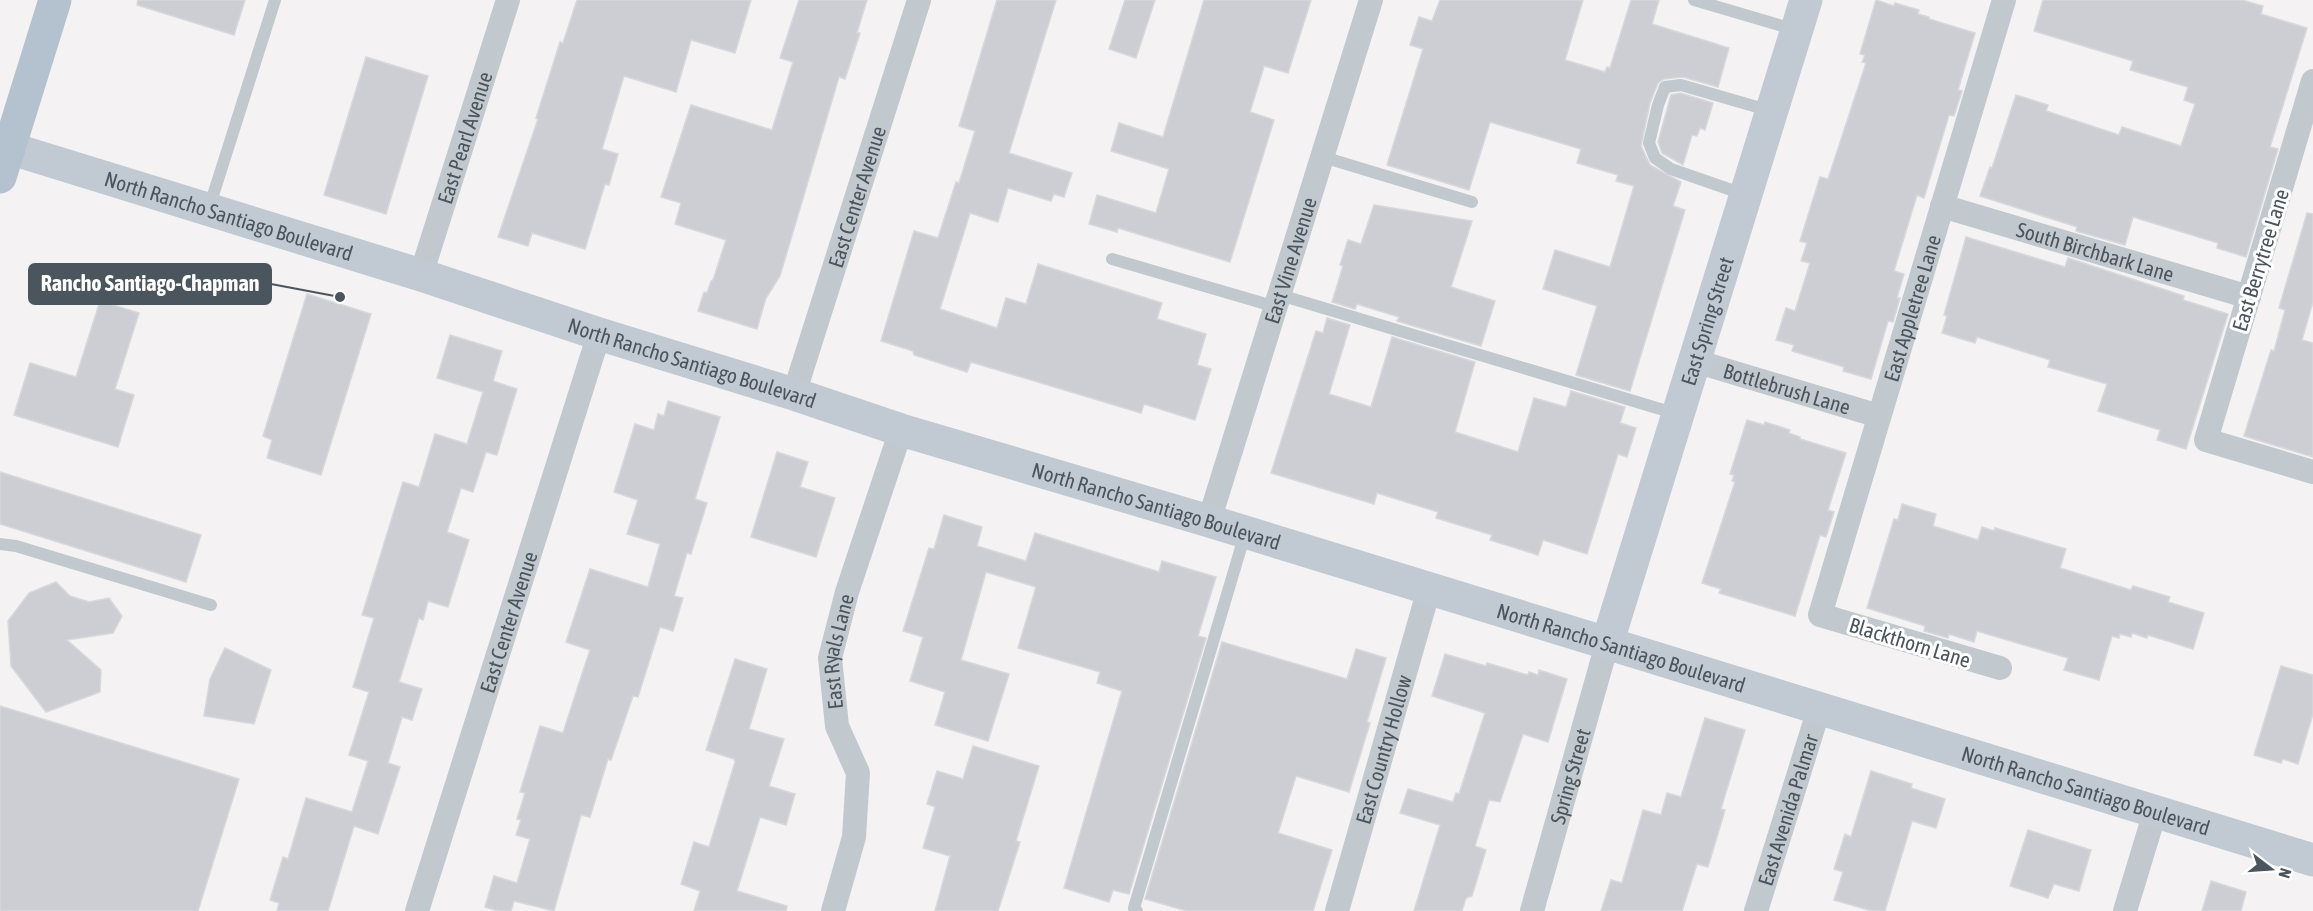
<svg xmlns="http://www.w3.org/2000/svg" width="2313" height="911" font-family="'Asap Condensed',sans-serif">
  <style>
    .building { fill: #ccced4; stroke: #d6d8dc; stroke-width: 1.5 }
    .lines { fill: none; stroke-linecap: round; stroke-linejoin: round }
    .lane { stroke: #c1c9cf; stroke-width: 12 }
    .street { stroke: #c1c9cf; stroke-width: 24 }
    .secondary { stroke: #c1cad3; stroke-width: 33 }
    .primary { stroke: #b4c1ce; stroke-width: 33 }
    .labels { text-anchor: middle; dominant-baseline: central; stroke-width: 6; stroke-linejoin: round; paint-order: stroke }
    .street-label { font-size: 21px; fill: #4b555e; stroke: #fff }
    .leader { fill: none; stroke: #4b555e; stroke-width: 2 }
    .callout-dot { fill: #4b555e; stroke: #fff; stroke-width: 2 }
    .callout { fill: #4b555e; stroke: #4b555e; stroke-width: 2 }
    .callout-label { font-size: 22px; text-anchor: middle; font-weight: bold; fill: #fff }
  </style>
  <rect width="100%" height="100%" fill="#f4f2f2"/>
  <path class="building" d="M 138,0 L 245,0 L 234,35 L 137,5 Z
    M 577,0 L 751,0 L 735,53 L 691,40 L 676,92 L 624,76 L 602,149 L 618,154 L 609,185 L 605,184 L 585,249 L 532,233 L 528,246 L 498,237 L 538,119 L 536,118 L 560,42 L 563,43 Z
    M 799,0 L 867,0 L 857,33 L 860,33 L 845,79 L 839,77 L 780,276 L 766,298 L 757,329 L 698,311 L 704,292 L 707,293 L 711,281 L 713,280 L 726,240 L 675,224 L 681,203 L 661,197 L 691,105 L 772,130 L 793,62 L 780,58 Z
    M 997,0 L 1056,0 L 1009,153 L 1072,173 L 1064,197 L 1054,194 L 1051,201 L 1008,188 L 998,222 L 970,213 L 940,309 L 997,328 L 1006,298 L 1026,304 L 1038,264 L 1162,303 L 1157,319 L 1206,334 L 1197,365 L 1211,369 L 1195,420 L 1144,404 L 1141,413 L 971,362 L 967,372 L 914,355 L 913,351 L 881,341 L 914,231 L 938,238 L 956,182 L 959,183 L 975,131 L 959,126 Z
    M 1125,0 L 1155,0 L 1136,58 L 1109,49 Z
    M 1204,0 L 1311,0 L 1288,73 L 1264,66 L 1263,70 L 1250,112 L 1274,120 L 1230,262 L 1118,228 L 1117,232 L 1089,224 L 1097,195 L 1156,213 L 1169,169 L 1111,151 L 1119,123 L 1163,137 Z
    M 1440,0 L 1583,0 L 1565,60 L 1605,72 L 1607,67 L 1610,68 L 1631,0 L 1659,0 L 1652,24 L 1729,48 L 1718,87 L 1683,77 L 1664,79 L 1658,83 L 1650,103 L 1641,146 L 1650,165 L 1681,182 L 1673,206 L 1685,210 L 1630,391 L 1576,375 L 1597,306 L 1543,289 L 1555,250 L 1610,267 L 1634,186 L 1616,181 L 1618,175 L 1577,163 L 1581,149 L 1490,122 L 1469,190 L 1387,165 L 1423,49 L 1410,45 L 1419,17 L 1432,21 Z
    M 1876,0 L 1894,6 L 1895,3 L 1919,10 L 1918,14 L 1929,17 L 1929,19 L 1975,33 L 1958,90 L 1962,91 L 1954,116 L 1949,115 L 1924,198 L 1917,195 L 1894,271 L 1904,274 L 1897,298 L 1900,298 L 1893,322 L 1888,321 L 1871,379 L 1843,371 L 1844,367 L 1792,351 L 1794,345 L 1776,340 L 1786,308 L 1795,311 L 1810,263 L 1801,261 L 1807,243 L 1800,241 L 1820,177 L 1828,179 L 1866,63 L 1862,62 L 1865,55 L 1860,54 Z
    M 2043,0 L 2242,0 L 2263,6 L 2261,14 L 2307,28 L 2270,147 L 2278,149 L 2246,257 L 2217,248 L 2218,243 L 2133,217 L 2125,245 L 2076,231 L 2077,227 L 1980,196 L 1990,167 L 1992,168 L 2016,95 L 2048,105 L 2046,111 L 2119,135 L 2122,127 L 2181,146 L 2195,104 L 2184,100 L 2188,87 L 2130,70 L 2133,61 L 2034,31 Z
    M 366,57 L 428,76 L 386,214 L 324,195 Z
    M 1680,93 L 1713,103 L 1705,130 L 1700,128 L 1697,136 L 1692,135 L 1683,165 L 1662,153 L 1658,142 L 1671,95 Z
    M 1374,205 L 1472,221 L 1451,287 L 1495,301 L 1481,346 L 1397,321 L 1399,317 L 1357,304 L 1355,309 L 1332,302 L 1343,266 L 1340,265 L 1348,240 L 1361,244 Z
    M 2307,213 L 2313,214 L 2313,302 L 2302,340 L 2313,343 L 2313,457 L 2244,436 L 2271,350 L 2274,351 L 2285,310 L 2279,308 Z
    M 1966,237 L 2065,267 L 2068,258 L 2184,296 L 2183,300 L 2228,314 L 2186,449 L 2157,440 L 2160,430 L 2098,411 L 2107,384 L 2048,367 L 2050,360 L 1977,337 L 1975,343 L 1942,333 L 1947,316 L 1944,315 Z
    M 307,294 L 371,314 L 321,475 L 267,458 L 272,440 L 263,436 Z
    M 100,301 L 139,313 L 115,389 L 134,395 L 118,447 L 14,415 L 30,363 L 76,377 Z
    M 1327,318 L 1350,325 L 1329,394 L 1371,407 L 1392,337 L 1475,362 L 1455,432 L 1518,452 L 1534,398 L 1566,407 L 1571,391 L 1625,407 L 1620,423 L 1636,428 L 1627,457 L 1618,454 L 1587,554 L 1543,540 L 1538,555 L 1490,540 L 1492,535 L 1436,518 L 1438,512 L 1377,493 L 1374,504 L 1271,473 L 1316,331 L 1323,333 Z
    M 450,335 L 502,351 L 493,381 L 517,389 L 505,428 L 497,455 L 486,452 L 473,492 L 461,488 L 447,532 L 469,540 L 448,607 L 428,601 L 423,620 L 419,618 L 399,682 L 422,689 L 412,720 L 402,717 L 388,763 L 400,767 L 378,834 L 354,826 L 328,911 L 277,911 L 279,903 L 270,900 L 283,857 L 288,859 L 306,798 L 352,812 L 368,761 L 349,755 L 369,692 L 353,687 L 374,618 L 362,615 L 403,482 L 419,487 L 435,434 L 467,444 L 483,392 L 437,378 Z
    M 668,401 L 720,417 L 695,499 L 707,503 L 691,554 L 687,553 L 674,596 L 683,598 L 673,631 L 660,627 L 638,697 L 633,696 L 611,760 L 608,759 L 590,817 L 581,815 L 554,911 L 514,901 L 511,911 L 498,911 L 485,907 L 494,876 L 517,883 L 530,839 L 516,835 L 521,820 L 517,819 L 525,793 L 520,792 L 531,756 L 540,726 L 563,733 L 579,683 L 590,650 L 566,642 L 590,569 L 648,587 L 660,544 L 627,534 L 638,500 L 614,492 L 635,424 L 654,430 L 658,414 L 664,416 Z
    M 1747,420 L 1764,425 L 1765,422 L 1790,430 L 1789,433 L 1800,437 L 1800,439 L 1846,453 L 1828,510 L 1834,512 L 1826,537 L 1820,535 L 1795,616 L 1719,593 L 1721,589 L 1702,583 L 1735,482 L 1732,481 L 1734,475 L 1730,474 Z
    M 777,452 L 808,462 L 800,487 L 835,498 L 816,557 L 751,537 Z
    M 0,472 L 201,535 L 186,582 L 0,524 Z
    M 1902,504 L 1936,514 L 1933,526 L 1978,540 L 1982,527 L 1994,531 L 1995,528 L 2066,549 L 2060,568 L 2131,590 L 2133,586 L 2170,597 L 2168,602 L 2204,613 L 2193,649 L 2148,635 L 2147,638 L 2132,633 L 2131,637 L 2120,634 L 2119,638 L 2112,636 L 2099,680 L 2064,670 L 2068,658 L 1977,631 L 1974,642 L 1949,634 L 1948,638 L 1924,631 L 1925,626 L 1867,608 L 1894,519 L 1898,520 Z
    M 944,515 L 982,527 L 977,546 L 1026,561 L 1035,533 L 1159,572 L 1162,561 L 1216,577 L 1198,636 L 1206,638 L 1129,894 L 1113,890 L 1109,902 L 1064,888 L 1122,691 L 1097,683 L 1100,672 L 1018,648 L 1036,587 L 986,572 L 961,660 L 1009,674 L 988,741 L 935,725 L 945,692 L 910,681 L 923,637 L 903,631 L 929,548 L 934,549 Z
    M 56,582 L 70,596 L 89,602 L 109,598 L 122,616 L 113,633 L 67,640 L 101,670 L 100,692 L 46,712 L 11,666 L 8,621 L 29,593 Z
    M 1222,642 L 1347,679 L 1356,649 L 1386,658 L 1367,722 L 1370,723 L 1349,792 L 1296,776 L 1278,833 L 1332,850 L 1313,911 L 1187,911 L 1145,899 Z
    M 225,648 L 271,670 L 254,724 L 204,716 L 210,679 Z
    M 1445,654 L 1486,666 L 1487,663 L 1528,675 L 1529,672 L 1538,675 L 1539,670 L 1567,679 L 1548,742 L 1523,734 L 1500,802 L 1489,800 L 1475,846 L 1486,850 L 1472,896 L 1466,898 L 1462,911 L 1414,911 L 1440,825 L 1400,813 L 1408,789 L 1453,802 L 1456,793 L 1459,794 L 1485,713 L 1432,696 Z
    M 735,659 L 767,669 L 749,729 L 784,739 L 769,786 L 795,794 L 786,825 L 760,817 L 737,891 L 787,906 L 786,911 L 694,911 L 700,891 L 681,884 L 694,842 L 709,847 L 735,762 L 734,759 L 706,750 Z
    M 2281,666 L 2313,675 L 2313,714 L 2298,764 L 2283,759 L 2281,763 L 2254,755 Z
    M 0,706 L 239,779 L 198,911 L 0,911 Z
    M 1705,718 L 1745,730 L 1721,809 L 1725,810 L 1708,867 L 1697,864 L 1682,911 L 1601,911 L 1611,880 L 1622,883 L 1643,810 L 1661,815 L 1667,793 L 1681,797 Z
    M 973,746 L 1039,766 L 1016,841 L 1020,842 L 998,911 L 935,911 L 950,856 L 923,848 L 935,807 L 927,804 L 937,771 L 963,779 Z
    M 1871,771 L 1912,784 L 1911,788 L 1945,799 L 1936,828 L 1912,821 L 1885,911 L 1872,911 L 1834,900 L 1843,872 L 1834,869 L 1845,834 L 1851,837 Z
    M 2028,830 L 2091,850 L 2079,891 L 2054,884 L 2048,898 L 2010,886 Z
    M 2211,881 L 2246,892 L 2241,911 L 2202,911 Z"/>
  <g class="lines">
    <path class="lane" d="M 1694,0 L 1796,30
      M 1323,157 L 1472,202
      M 1743,194 L 1671,169 L 1655,158 L 1649,143 L 1658,105 L 1665,87 L 1681,85 L 1771,111
      M 209,208 L 275,0
      M 1112,259 L 1276,307
      M 1280,295 L 1677,414
      M 0,544 L 16,546 L 211,605
      M 1137,911 L 1134,908 L 1245,534"/>
    <g class="street">
      <path d="M 2313,81 L 2206,440 L 2313,472"/>
      <path id="s1" d="M 1942,206 L 2249,297"/>
      <path id="s2" d="M 421,275 L 508,0"/>
      <path id="s3" d="M 1695,361 L 1879,416"/>
      <path id="s4" d="M 794,394 L 919,0"/>
      <path id="s5" d="M 1209,521 L 1371,0"/>
      <path id="s6" d="M 2000,668 L 1820,615 L 2004,0"/>
      <path id="s7" d="M 417,911 L 599,334"/>
      <path id="s8" d="M 833,911 L 854,837 L 858,773 L 837,726 L 830,658 L 847,592 L 901,430"/>
      <path id="s9" d="M 1337,911 L 1429,589"/>
      <path id="s10" d="M 1532,911 L 1607,644"/>
      <path id="s11" d="M 1756,911 L 1819,709"/>
      <path d="M 2125,911 L 2155,812"/>
    </g>
    <g class="secondary">
      <path id="s12" d="M 9,148 L 421,275 L 599,334 L 794,394 L 901,430 L 1209,521 L 2313,860"/>
      <path id="s13" d="M 1607,644 L 1806,0"/>
    </g>
    <path class="primary" d="M 0,177 L 55,0"/>
  </g>
  <g class="labels">
    <g class="street-label">
      <text stroke="none"><textPath href="#s2" startOffset="144">East Pearl Avenue</textPath></text>
      <text stroke="none"><textPath href="#s4" startOffset="207">East Center Avenue</textPath></text>
      <text stroke="none"><textPath href="#s12" startOffset="230">North Rancho Santiago Boulevard</textPath></text>
      <text stroke="none"><textPath href="#s1" startOffset="160">South Birchbark Lane</textPath></text>
      <text transform="translate(2260 260) rotate(-73)">East Berrytree Lane</text>
      <text stroke="none"><textPath href="#s5" startOffset="273">East Vine Avenue</textPath></text>
      <text stroke="none"><textPath href="#s6" startOffset="508">East Appletree Lane</textPath></text>
      <text stroke="none"><textPath href="#s13" startOffset="338">East Spring Street</textPath></text>
      <text stroke="none"><textPath href="#s12" startOffset="716">North Rancho Santiago Boulevard</textPath></text>
      <text stroke="none"><textPath href="#s3" startOffset="96">Bottlebrush Lane</textPath></text>
      <text stroke="none"><textPath href="#s12" startOffset="1202">North Rancho Santiago Boulevard</textPath></text>
      <text stroke="none"><textPath href="#s7" startOffset="303">East Center Avenue</textPath></text>
      <text transform="translate(1910 642) rotate(17)">Blackthorn Lane</text>
      <text stroke="none"><textPath href="#s12" startOffset="1688">North Rancho Santiago Boulevard</textPath></text>
      <text stroke="none"><textPath href="#s8" startOffset="268">East Ryals Lane</textPath></text>
      <text stroke="none"><textPath href="#s9" startOffset="168">East Country Hollow</textPath></text>
      <text stroke="none"><textPath href="#s10" startOffset="140">Spring Street</textPath></text>
      <text stroke="none"><textPath href="#s12" startOffset="2174">North Rancho Santiago Boulevard</textPath></text>
      <text stroke="none"><textPath href="#s11" startOffset="106">East Avenida Palmar</textPath></text>
    </g>
  </g>
  <path class="leader" d="M340 297L271 284"/>
  <circle class="callout-dot" cx="340" cy="297" r="6"/>
  <rect class="callout" x="29" y="264" width="242" height="40" rx="6"/>
  <g class="callout-label">
    <text x="150" y="291">Rancho Santiago-Chapman</text>
  </g>
  <g transform="translate(2271 869) rotate(107)" stroke="#ffffff" stroke-width="4.5" paint-order="stroke">
  <path d="M0-4.5L10 22L0 15L-10 22Z" fill="#4b555e"/>
  <text y="-9" font-size="16" font-weight="bold" text-anchor="middle" fill="#4b555e">N</text>
  </g>
</svg>
